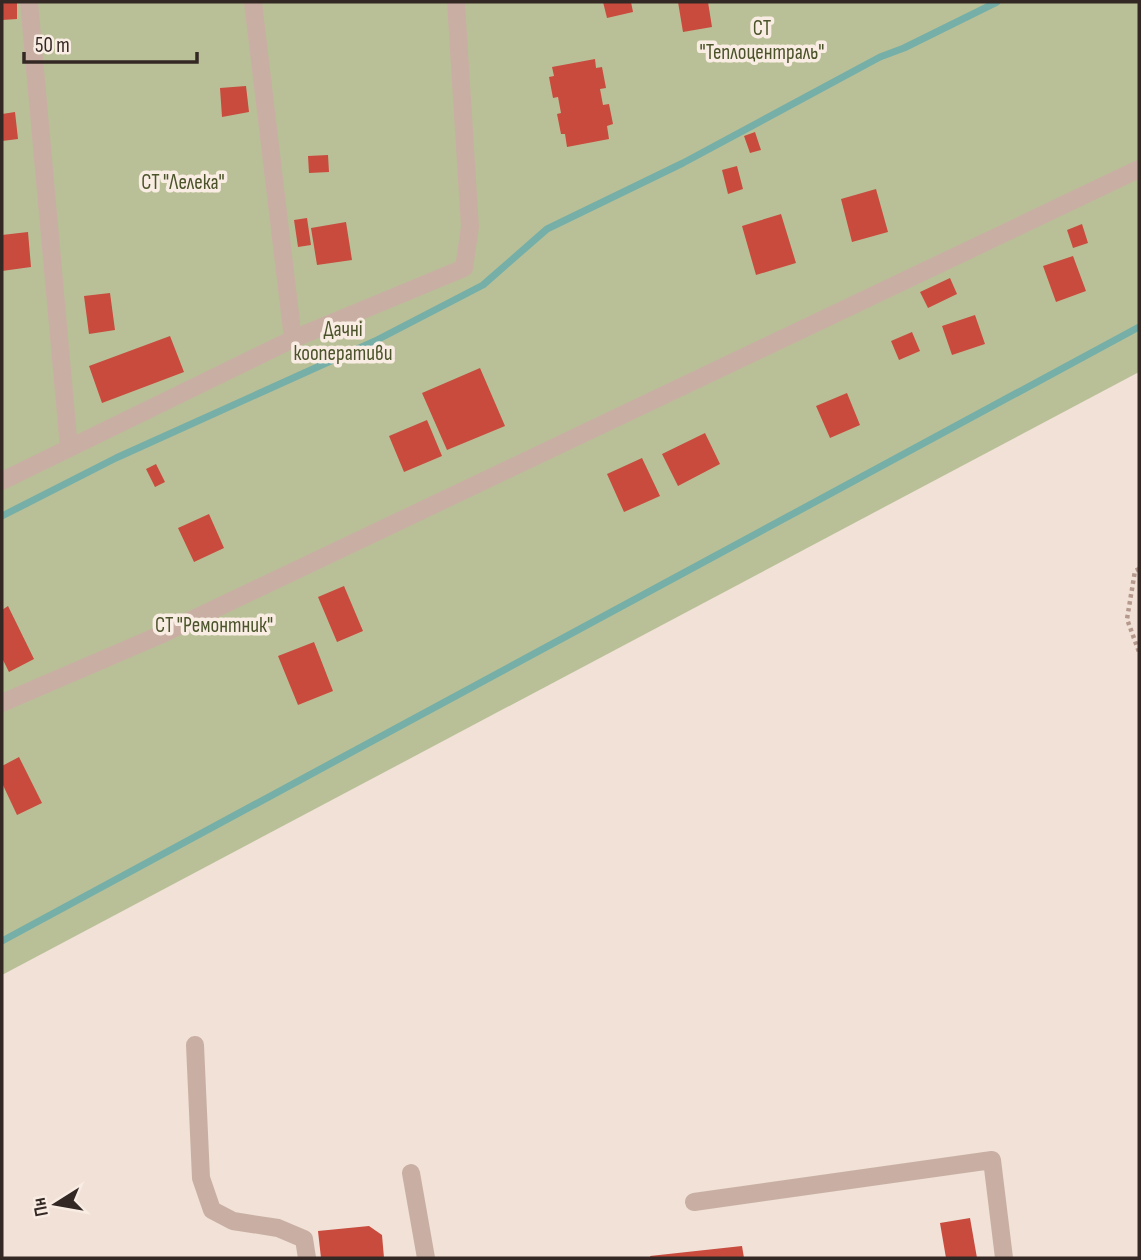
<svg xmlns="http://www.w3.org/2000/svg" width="1141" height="1260" font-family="'Sofia Sans Condensed',sans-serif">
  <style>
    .green { fill: #b9c097 }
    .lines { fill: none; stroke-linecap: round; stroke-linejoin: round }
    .stream { stroke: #76afa8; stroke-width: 7 }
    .building { fill: #c84b3e }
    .path { stroke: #b5998d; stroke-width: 4.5; stroke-dasharray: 3.5 3.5; stroke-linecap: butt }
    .minor { stroke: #c9afa3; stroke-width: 18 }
    .labels { text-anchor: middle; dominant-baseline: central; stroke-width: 7; stroke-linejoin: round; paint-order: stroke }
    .park-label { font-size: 21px; fill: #4a5329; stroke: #f9ece3 }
  </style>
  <rect width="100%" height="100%" fill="#f1e1d7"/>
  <path class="green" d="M 2,2 L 1139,2 L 1139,372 L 2,975 Z"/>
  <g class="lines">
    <path class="stream" d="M 2,516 L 116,458 L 375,341 L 483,285 L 547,229 L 683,163 L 880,57 L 904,48 L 997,2
      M 2,941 L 1139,327"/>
  </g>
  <path class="building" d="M 2,2 L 17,2 L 17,19 L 2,20 Z
    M 603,2 L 631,2 L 633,12 L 607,18 Z
    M 678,2 L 708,2 L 712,27 L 683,32 Z
    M 595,59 L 596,68 L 602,67 L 606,88 L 600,89 L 603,105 L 609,104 L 613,124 L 607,126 L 609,139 L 567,147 L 565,134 L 561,134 L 557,114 L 561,113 L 558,97 L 553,98 L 549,77 L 554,76 L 552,67 Z
    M 246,86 L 249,112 L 222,117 L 220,88 Z
    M 15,112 L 18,139 L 2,141 L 2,114 Z
    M 755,132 L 761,150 L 750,153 L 744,136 Z
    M 328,155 L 329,172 L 309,173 L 308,156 Z
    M 737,166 L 743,189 L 728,194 L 722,170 Z
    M 876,189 L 888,232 L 852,242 L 841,199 Z
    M 781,214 L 796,263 L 756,275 L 742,226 Z
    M 307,218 L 311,245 L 298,247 L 294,220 Z
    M 346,222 L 352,260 L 317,265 L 311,228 Z
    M 1082,224 L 1088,243 L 1073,248 L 1067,230 Z
    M 28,232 L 31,267 L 2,271 L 2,235 Z
    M 1073,256 L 1086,291 L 1056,302 L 1043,266 Z
    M 950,278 L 957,294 L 928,308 L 920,292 Z
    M 110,293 L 115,330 L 89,334 L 84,296 Z
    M 975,315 L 985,344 L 952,355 L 942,326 Z
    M 912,332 L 920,351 L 899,360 L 891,341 Z
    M 170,336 L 184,372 L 102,403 L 89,366 Z
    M 480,368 L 505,426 L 447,450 L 422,393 Z
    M 847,393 L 860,425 L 830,438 L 816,406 Z
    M 427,420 L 442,456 L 404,472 L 389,436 Z
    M 705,433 L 720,464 L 678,486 L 662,454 Z
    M 642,458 L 660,496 L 624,512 L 607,474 Z
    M 156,464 L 165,482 L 155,487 L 146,469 Z
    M 209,514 L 224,548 L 194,562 L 178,528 Z
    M 344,586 L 363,631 L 337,642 L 318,597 Z
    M 8,606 L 34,659 L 9,672 L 2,658 L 2,610 Z
    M 314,642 L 333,691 L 298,705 L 278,656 Z
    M 19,757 L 42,803 L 17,815 L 2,783 L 2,766 Z
    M 970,1218 L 977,1258 L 946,1258 L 940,1223 Z
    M 369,1226 L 382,1235 L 384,1258 L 321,1258 L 318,1231 Z
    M 742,1246 L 744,1258 L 651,1258 L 650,1256 Z"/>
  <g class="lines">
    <path class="path" d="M 1139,569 L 1135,571 L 1127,619 L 1139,652"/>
    <path class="minor" d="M 29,2 L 69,448
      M 253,2 L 293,339
      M 2,481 L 293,339 L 464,268 L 470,227 L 456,2
      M 2,703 L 160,635 L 1139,169
      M 195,1045 L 201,1178 L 212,1210 L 233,1221 L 278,1228 L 304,1239 L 307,1258
      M 411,1173 L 426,1258
      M 694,1202 L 992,1160 L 1004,1258"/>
  </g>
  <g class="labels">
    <g class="park-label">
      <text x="762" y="28">СТ<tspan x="762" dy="24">"Теплоцентраль"</tspan></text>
      <text x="183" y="182">СТ "Лелека"</text>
      <text x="343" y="329">Дачні<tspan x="343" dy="24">кооперативи</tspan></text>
      <text x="214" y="625">СТ "Ремонтник"</text>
    </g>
  </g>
  <rect width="1141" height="1260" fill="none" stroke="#342825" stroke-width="7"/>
  <g transform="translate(56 1204) rotate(259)" stroke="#f9ece3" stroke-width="5" paint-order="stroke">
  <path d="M0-5L12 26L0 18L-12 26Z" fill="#342825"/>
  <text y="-10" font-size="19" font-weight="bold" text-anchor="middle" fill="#342825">Пн</text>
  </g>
  <path d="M24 52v10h173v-10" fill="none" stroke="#342825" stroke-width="3.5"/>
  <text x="35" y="52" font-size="21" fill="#342825" stroke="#f9ece3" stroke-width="5" paint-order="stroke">50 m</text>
</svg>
